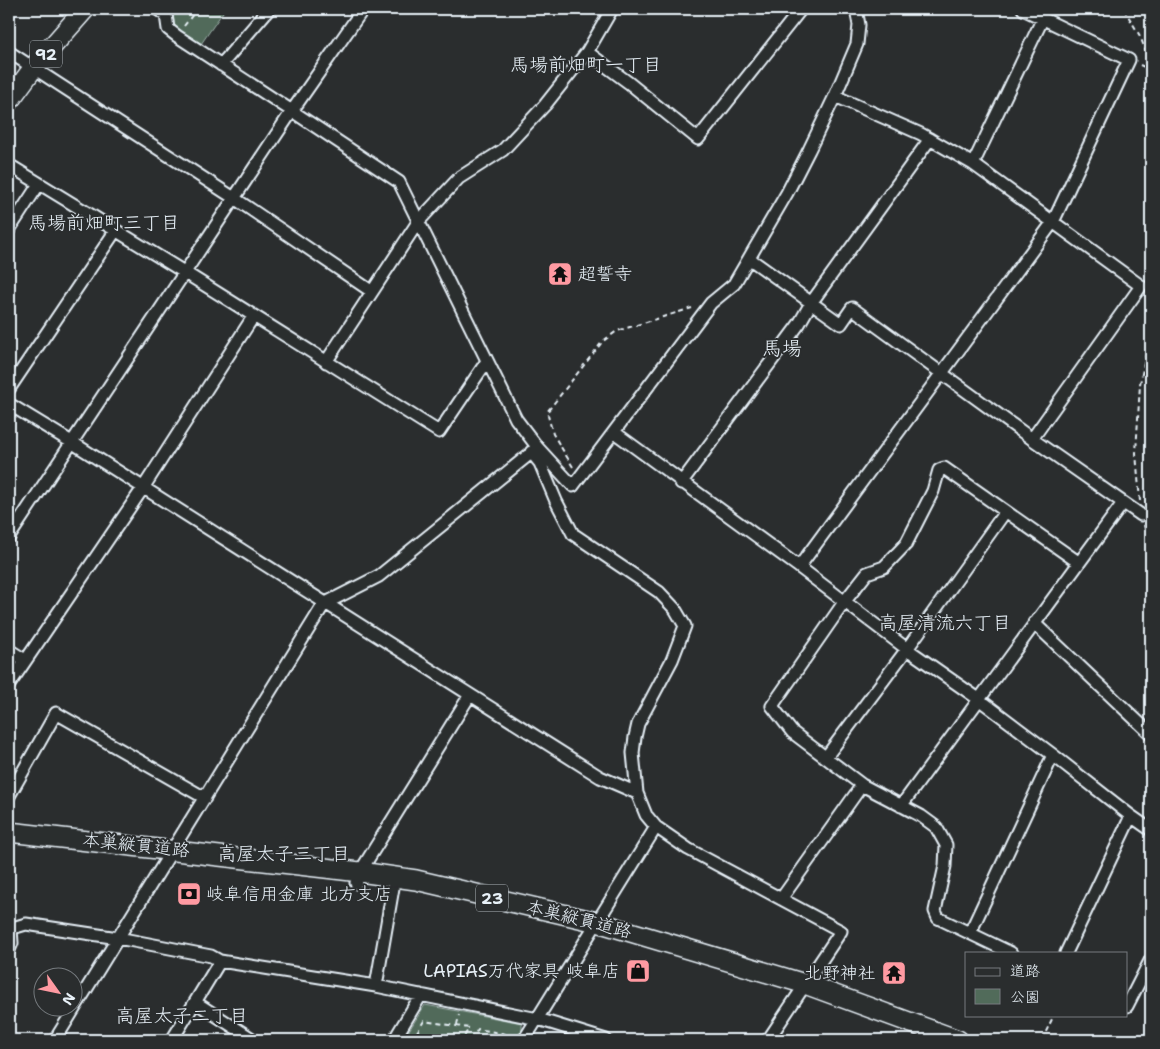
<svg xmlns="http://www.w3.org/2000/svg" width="1160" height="1049" font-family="'Shantell Sans','Klee One',sans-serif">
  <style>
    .green { fill: #516b5a; stroke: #9caea9 }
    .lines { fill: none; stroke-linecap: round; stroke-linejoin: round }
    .street-casing { stroke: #e8f1f8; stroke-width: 15 }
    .primary-casing { stroke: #e8f1f8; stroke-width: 22 }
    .path { stroke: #e8f1f8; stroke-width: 2; stroke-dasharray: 5 4; stroke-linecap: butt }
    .street { stroke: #2a2d2e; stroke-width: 11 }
    .primary { stroke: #2a2d2e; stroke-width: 19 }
    .labels { text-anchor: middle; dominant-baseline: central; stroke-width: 4; stroke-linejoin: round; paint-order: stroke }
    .shield { fill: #2a2d2e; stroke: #afb6bb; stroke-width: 1 }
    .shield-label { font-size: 16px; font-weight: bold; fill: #e8f1f8 }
    .poi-label { font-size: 18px; fill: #e8f1f8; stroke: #2a2d2e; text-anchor: start }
    .street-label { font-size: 18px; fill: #e8f1f8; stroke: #2a2d2e }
    .neighbourhood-label { font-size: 19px; fill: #e8f1f8; stroke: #2a2d2e }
    .quarter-label { font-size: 20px; fill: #e8f1f8; stroke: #2a2d2e }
  </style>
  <rect width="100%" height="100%" fill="#2a2d2e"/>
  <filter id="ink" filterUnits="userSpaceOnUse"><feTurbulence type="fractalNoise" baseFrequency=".02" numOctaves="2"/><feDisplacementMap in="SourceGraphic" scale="10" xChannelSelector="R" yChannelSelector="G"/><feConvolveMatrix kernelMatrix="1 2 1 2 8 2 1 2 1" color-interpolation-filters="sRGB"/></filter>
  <g filter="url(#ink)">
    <path class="green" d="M 164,9 L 225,9 L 201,44 L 175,27 L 173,15 Z
      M 425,1005 L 522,1023 L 522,1031 L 516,1040 L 403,1040 Z"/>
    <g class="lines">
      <defs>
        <path id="street" d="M 157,9 L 166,15 L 168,29 L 177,36 L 292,111 L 399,182 L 516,419 L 538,448 L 573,486 L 711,303 L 734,284 L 787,193 L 809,150 L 835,96 L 857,44 L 859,25 L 856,9
          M 9,52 L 234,198 L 371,291
          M 587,52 L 629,83 L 698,139 L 801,9
          M 221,65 L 269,9
          M 835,96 L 921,134 L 973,164 L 1141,286 L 1032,439
          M 973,164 L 1043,18
          M 9,165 L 184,272 L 439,432 L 487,361
          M 9,230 L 39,184
          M 750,259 L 841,324 L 852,308 L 1032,439 L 1141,515
          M 326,362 L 418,222 L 459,178 L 503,150 L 545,105 L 587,52 L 612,9
          M 9,389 L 116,230
          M 9,404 L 73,443 L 600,777 L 637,793
          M 614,432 L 799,567 L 1053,222 L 1129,60 L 1023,9
          M 531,452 L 540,463 L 556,501 L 573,534 L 659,592 L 675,609 L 685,626 L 672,660 L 638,724 L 635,737 L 633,753 L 637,793 L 646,815 L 656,827 L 688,849 L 841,931 L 768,1040
          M 681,483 L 799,324 L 811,303 L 930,139
          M 9,537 L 292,111 L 363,9
          M 799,567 L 907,649 L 980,700 L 1053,755 L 1131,816 L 1151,830
          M 1034,623 L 1151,734
          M 9,650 L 25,660
          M 9,685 L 143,488 L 253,317
          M 826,757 L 907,649 L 1005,512
          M 9,796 L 56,713 L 205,798
          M 901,806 L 1123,503
          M 356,883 L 360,872 L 470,695
          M 781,899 L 862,785
          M 9,929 L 26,924 L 118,938 L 211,956 L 220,961 L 376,986 L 538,1019 L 606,1040
          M 970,933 L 1053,755
          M 9,950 L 12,943 L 11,929
          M 1011,953 L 938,918 L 935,911 L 945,866 L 946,845 L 936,827 L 921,816 L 862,785 L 792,732 L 772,706 L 845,601 L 867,573 L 884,567 L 906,544 L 933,491 L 939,470 L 944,468 L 1078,562
          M 1066,953 L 1131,816
          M 376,986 L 393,888
          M 195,1002 L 254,1040
          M 1126,1006 L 1127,1006 L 1151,959
          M 55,1040 L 324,604 L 379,576 L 536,449
          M 172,1040 L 220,961
          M 394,1040 L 421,995
          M 524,1040 L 656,827"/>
        <path id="primary" d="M 9,101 L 34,67 L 85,9
          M 9,832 L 360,872 L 416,880 L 597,922 L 805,984 L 958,1040"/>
      </defs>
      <use href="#street" class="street-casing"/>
      <use href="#primary" class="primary-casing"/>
      <path class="path" d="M 1124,9 L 1140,36 L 1151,65
        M 184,26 L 197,9
        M 1140,65 L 1151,70
        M 573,467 L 553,434 L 547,412 L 603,341 L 617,331 L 692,308
        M 1140,501 L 1136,453 L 1140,384 L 1151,328
        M 1144,525 L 1151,549
        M 457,1025 L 459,1015
        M 412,1040 L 424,1021 L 469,1028 L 462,1040
        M 471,1040 L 478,1029 L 511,1035 L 507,1040
        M 1042,1040 L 1054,1015"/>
      <use href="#street" class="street"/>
      <use href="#primary" class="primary"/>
    </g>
  </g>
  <defs>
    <symbol id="temple-square" viewBox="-11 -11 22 22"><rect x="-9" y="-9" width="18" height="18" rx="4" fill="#ff9aa2" stroke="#2a2d2e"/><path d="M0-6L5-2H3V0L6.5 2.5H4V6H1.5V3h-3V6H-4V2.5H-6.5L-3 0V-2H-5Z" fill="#111"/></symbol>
    <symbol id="bank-square" viewBox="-11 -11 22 22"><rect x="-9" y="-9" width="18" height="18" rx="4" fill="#ff9aa2" stroke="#2a2d2e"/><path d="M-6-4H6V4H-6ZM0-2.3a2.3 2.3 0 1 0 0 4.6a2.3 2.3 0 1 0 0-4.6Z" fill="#111"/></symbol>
    <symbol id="shop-square" viewBox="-11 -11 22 22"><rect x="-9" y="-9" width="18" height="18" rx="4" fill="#ff9aa2" stroke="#2a2d2e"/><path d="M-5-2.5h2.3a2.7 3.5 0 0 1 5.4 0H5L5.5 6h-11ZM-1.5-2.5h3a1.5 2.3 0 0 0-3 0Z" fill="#111"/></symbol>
  </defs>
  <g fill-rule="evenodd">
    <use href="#temple-square" x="546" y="260" width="28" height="28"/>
    <use href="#bank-square" x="175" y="880" width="28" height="28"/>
    <use href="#shop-square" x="624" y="957" width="28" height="28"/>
    <use href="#temple-square" x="880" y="959" width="28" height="28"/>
  </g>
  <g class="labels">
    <g class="shield">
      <rect x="30" y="40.5" width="32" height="27" rx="4"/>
      <rect x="476" y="884.5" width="32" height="27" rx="4"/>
    </g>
    <g class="shield-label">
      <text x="46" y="54">92</text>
      <text x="492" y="898">23</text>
    </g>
    <g class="poi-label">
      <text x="578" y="274">超誓寺</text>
      <text x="206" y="894">岐阜信用金庫 北方支店</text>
      <text x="620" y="971" text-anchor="end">LAPIAS万代家具 岐阜店</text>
      <text x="876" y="973" text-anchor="end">北野神社</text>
    </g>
    <g class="street-label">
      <text transform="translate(136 845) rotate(6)">本巣縦貫道路</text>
      <text transform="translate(579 919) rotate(14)">本巣縦貫道路</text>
    </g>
    <g class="neighbourhood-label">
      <text x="586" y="64">馬場前畑町一丁目</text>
      <text x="104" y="222">馬場前畑町三丁目</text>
      <text x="945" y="622">高屋清流六丁目</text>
      <text x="284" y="853">高屋太子三丁目</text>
      <text x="182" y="1015">高屋太子二丁目</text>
    </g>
    <g class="quarter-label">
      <text x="782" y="348">馬場</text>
    </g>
  </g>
  <rect width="1160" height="1049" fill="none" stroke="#2a2d2e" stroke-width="30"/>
  <rect x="15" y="15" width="1130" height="1019" fill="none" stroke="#e8f1f8" stroke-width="2" filter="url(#ink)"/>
  <rect x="965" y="952" width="162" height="65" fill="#2a2d2e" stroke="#767b7f"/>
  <rect x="975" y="968" width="25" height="8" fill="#2a2d2e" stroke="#767b7f"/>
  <text x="1010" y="976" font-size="15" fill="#e8f1f8">道路</text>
  <rect x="975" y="989" width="25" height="15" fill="#516b5a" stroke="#767b7f"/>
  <text x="1010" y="1002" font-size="15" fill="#e8f1f8">公園</text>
  <g transform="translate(58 992) rotate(123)"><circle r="24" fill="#2a2d2e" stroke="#767b7f"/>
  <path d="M0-4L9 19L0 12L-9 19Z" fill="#ff9aa2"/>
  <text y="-8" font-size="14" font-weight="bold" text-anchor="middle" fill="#e8f1f8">N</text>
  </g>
</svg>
